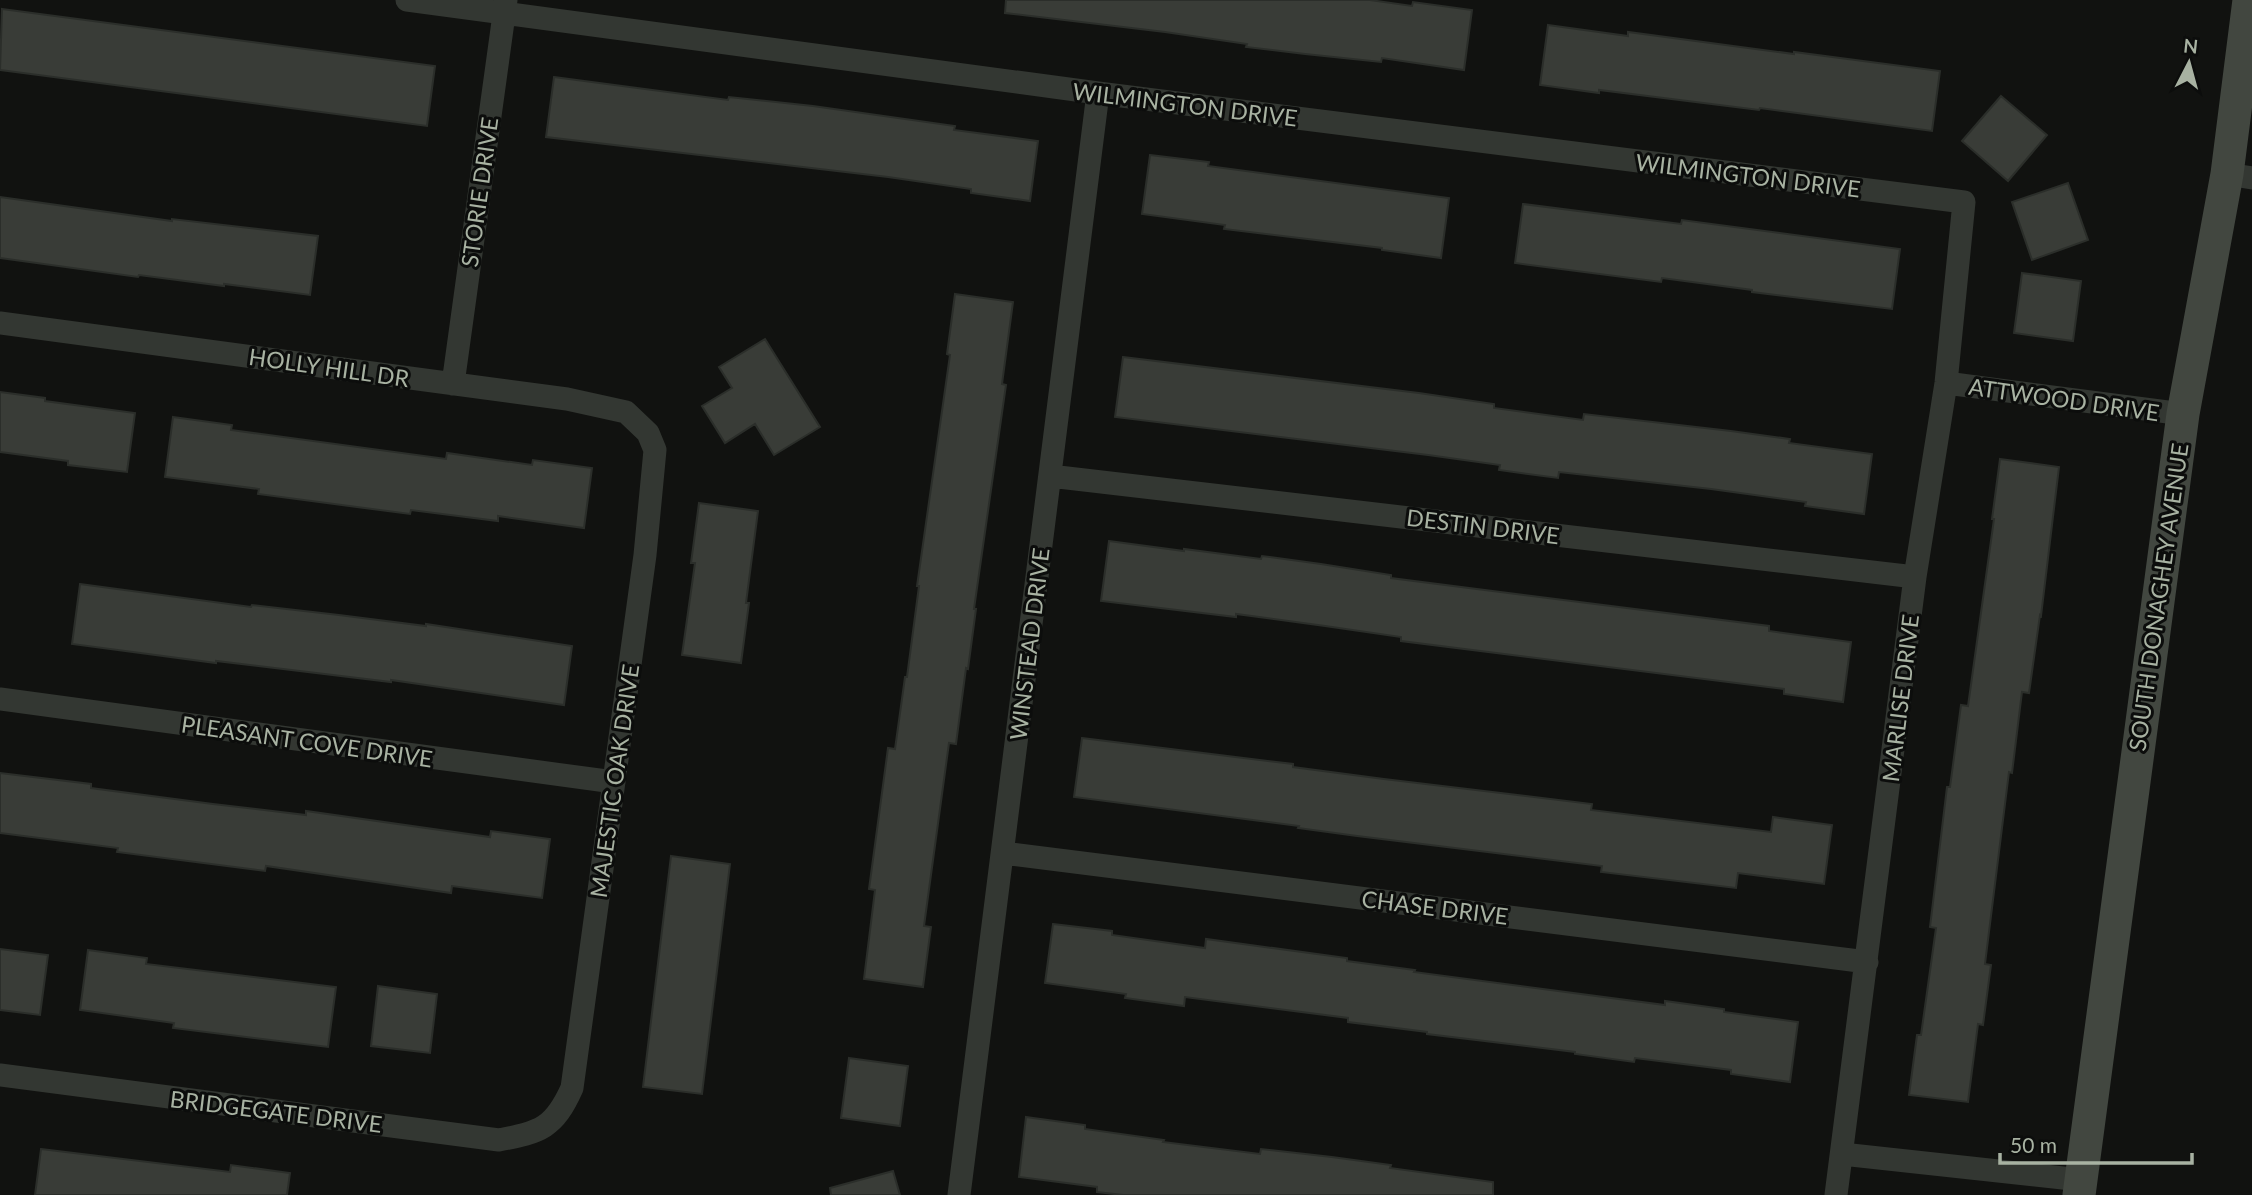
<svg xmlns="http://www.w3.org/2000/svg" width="2252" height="1195" font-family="Lato,sans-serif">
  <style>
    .building { fill: #393c37; stroke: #2b2e2a; stroke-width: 2 }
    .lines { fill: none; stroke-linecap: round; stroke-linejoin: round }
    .street { stroke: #333732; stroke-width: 23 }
    .secondary { stroke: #424740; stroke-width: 33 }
    .labels { text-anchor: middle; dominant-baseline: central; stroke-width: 6; stroke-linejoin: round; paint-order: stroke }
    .street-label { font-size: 23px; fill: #a8b2a2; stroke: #0c0d0c }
  </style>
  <rect width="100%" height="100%" fill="#111210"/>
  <path class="building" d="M 1006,0 L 1370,0 L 1412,6 L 1413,2 L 1472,10 L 1464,70 L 1382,58 L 1381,62 L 1305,54 L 1246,47 L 1247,44 L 1165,32 L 1005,13 Z
    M 2,9 L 435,66 L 427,126 L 0,70 Z
    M 1548,25 L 1628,36 L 1628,32 L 1794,54 L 1794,52 L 1940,71 L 1932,131 L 1760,108 L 1759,110 L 1599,90 L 1599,93 L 1540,85 Z
    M 554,77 L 728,100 L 729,97 L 813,106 L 955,126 L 954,130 L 1038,141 L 1030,201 L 971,193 L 971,189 L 888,177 L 546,137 Z
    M 2001,96 L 2047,135 L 2008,181 L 1962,141 Z
    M 1150,155 L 1209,162 L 1208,166 L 1449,198 L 1441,258 L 1382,250 L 1382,248 L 1224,229 L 1225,225 L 1142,214 Z
    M 2068,183 L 2088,240 L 2032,260 L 2012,202 Z
    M 0,197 L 172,221 L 172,219 L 318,236 L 310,295 L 224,284 L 224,286 L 139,275 L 138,277 L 0,258 Z
    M 1523,204 L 1681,224 L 1682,220 L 1900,249 L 1892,309 L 1752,292 L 1752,290 L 1662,278 L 1661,282 L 1515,263 Z
    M 2022,273 L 2081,281 L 2073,341 L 2014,333 Z
    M 955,294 L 1013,302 L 1002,384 L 1006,385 L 974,609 L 976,609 L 968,669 L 966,668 L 956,744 L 949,743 L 924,926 L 931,927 L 923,987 L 864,979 L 875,890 L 869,889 L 888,748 L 895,749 L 905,677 L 907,677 L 919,586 L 917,586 L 950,355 L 947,354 Z
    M 765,339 L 820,427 L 774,455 L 755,424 L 725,443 L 702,406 L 732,388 L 719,367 Z
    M 1123,357 L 1419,393 L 1494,404 L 1494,408 L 1583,420 L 1584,414 L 1731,431 L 1790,439 L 1789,443 L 1872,454 L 1864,514 L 1805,506 L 1806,502 L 1711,489 L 1559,472 L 1558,478 L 1499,470 L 1500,465 L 1428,455 L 1115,417 Z
    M 0,392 L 45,398 L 45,401 L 135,413 L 127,472 L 68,465 L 68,461 L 0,452 Z
    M 173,417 L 232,425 L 231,430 L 446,459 L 447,453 L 532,465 L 533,460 L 592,468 L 584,528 L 498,516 L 498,521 L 411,510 L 410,514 L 258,494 L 259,489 L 165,477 Z
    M 2000,459 L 2059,467 L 2041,616 L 2040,615 L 2029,693 L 2022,692 L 2012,773 L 2009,772 L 1985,964 L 1991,965 L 1983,1025 L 1978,1024 L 1968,1102 L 1909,1095 L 1917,1035 L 1921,1035 L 1936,928 L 1930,927 L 1947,787 L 1950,787 L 1961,705 L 1968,706 L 1994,519 L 1992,519 Z
    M 699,503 L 758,511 L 746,603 L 749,603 L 741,663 L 682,655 L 695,563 L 691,563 Z
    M 1109,541 L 1184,551 L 1184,549 L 1261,559 L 1262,556 L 1321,564 L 1391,575 L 1391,578 L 1769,626 L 1769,631 L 1851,642 L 1843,702 L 1784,694 L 1784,689 L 1401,641 L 1401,637 L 1325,626 L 1236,614 L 1236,617 L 1101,601 Z
    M 80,584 L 251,607 L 252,605 L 339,615 L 426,626 L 426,624 L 572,646 L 564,705 L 391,680 L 391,682 L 216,661 L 216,663 L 72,644 Z
    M 1082,738 L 1293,764 L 1293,767 L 1384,779 L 1592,804 L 1591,810 L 1771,832 L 1773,817 L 1832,825 L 1824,884 L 1738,873 L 1736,888 L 1601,872 L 1602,866 L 1357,836 L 1298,828 L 1299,826 L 1074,797 Z
    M 0,773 L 91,784 L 91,788 L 213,804 L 306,815 L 306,811 L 490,837 L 491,831 L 550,839 L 542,898 L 452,886 L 451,893 L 266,866 L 265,871 L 117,852 L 118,848 L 0,833 Z
    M 671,856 L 730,864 L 702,1094 L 643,1087 Z
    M 1053,924 L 1112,931 L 1112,935 L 1205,948 L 1206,939 L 1347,958 L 1347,961 L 1415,970 L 1414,972 L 1665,1005 L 1665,1001 L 1724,1009 L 1724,1012 L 1798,1022 L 1790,1082 L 1731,1074 L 1731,1070 L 1635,1058 L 1634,1062 L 1575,1054 L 1575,1052 L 1427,1034 L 1427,1032 L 1348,1022 L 1348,1018 L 1185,997 L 1184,1006 L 1125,998 L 1126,994 L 1045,983 Z
    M 0,949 L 48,955 L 40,1015 L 0,1010 Z
    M 88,950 L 147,958 L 146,964 L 336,987 L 328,1047 L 173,1028 L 174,1023 L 80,1010 Z
    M 378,986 L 437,994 L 430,1053 L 371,1046 Z
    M 849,1058 L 908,1066 L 900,1126 L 841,1118 Z
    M 1026,1117 L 1085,1125 L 1085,1129 L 1164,1140 L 1163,1142 L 1260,1154 L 1261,1149 L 1332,1157 L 1391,1165 L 1390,1168 L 1493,1182 L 1493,1195 L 1123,1195 L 1097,1192 L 1097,1187 L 1019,1177 Z
    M 41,1149 L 230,1172 L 231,1165 L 290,1173 L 287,1195 L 35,1195 Z
    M 893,1171 L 900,1195 L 831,1195 L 830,1188 Z"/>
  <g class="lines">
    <path class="street" d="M 407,0 L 1098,93 L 1964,202 L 1946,383 L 1915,577 L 1836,1195
      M 2227,174 L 2252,178
      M 0,323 L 567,399 L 626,412 L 648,433 L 655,450 L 645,555 L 572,1088 C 554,1128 541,1132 499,1140 L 0,1075
      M 1946,383 L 2183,414
      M 453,384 L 506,0
      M 1050,476 L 1915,577
      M 0,699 L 614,782
      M 1003,853 L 1867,962
      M 1842,1154 L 2081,1180
      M 959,1195 L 1098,93"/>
    <path class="secondary" d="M 2079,1195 L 2183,414 L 2227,174 L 2249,0"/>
  </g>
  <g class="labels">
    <g class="street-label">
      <text transform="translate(1185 104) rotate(7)">WILMINGTON DRIVE</text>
      <text transform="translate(1748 175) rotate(7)">WILMINGTON DRIVE</text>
      <text transform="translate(479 192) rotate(-82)">STORIE DRIVE</text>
      <text transform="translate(329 367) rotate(8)">HOLLY HILL DR</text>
      <text transform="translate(2064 399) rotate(8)">ATTWOOD DRIVE</text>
      <text transform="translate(1483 526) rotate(7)">DESTIN DRIVE</text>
      <text transform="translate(2158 597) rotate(-82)">SOUTH DONAGHEY AVENUE</text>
      <text transform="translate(1029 644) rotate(-83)">WINSTEAD DRIVE</text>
      <text transform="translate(1900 698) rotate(-83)">MARLISE DRIVE</text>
      <text transform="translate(307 741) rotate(8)">PLEASANT COVE DRIVE</text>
      <text transform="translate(614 781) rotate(-82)">MAJESTIC OAK DRIVE</text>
      <text transform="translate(1435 907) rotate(7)">CHASE DRIVE</text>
      <text transform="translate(276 1111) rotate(7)">BRIDGEGATE DRIVE</text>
    </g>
  </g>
  <g transform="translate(2189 63) rotate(6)" stroke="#0c0d0c" stroke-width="5" paint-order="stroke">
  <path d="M0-5L12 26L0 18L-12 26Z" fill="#a8b2a2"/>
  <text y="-10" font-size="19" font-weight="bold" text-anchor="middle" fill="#a8b2a2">N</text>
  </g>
  <path d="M2000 1153v10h192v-10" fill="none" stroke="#a8b2a2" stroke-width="3.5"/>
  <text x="2010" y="1153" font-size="21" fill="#a8b2a2" stroke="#0c0d0c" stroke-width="5" paint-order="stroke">50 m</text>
</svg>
